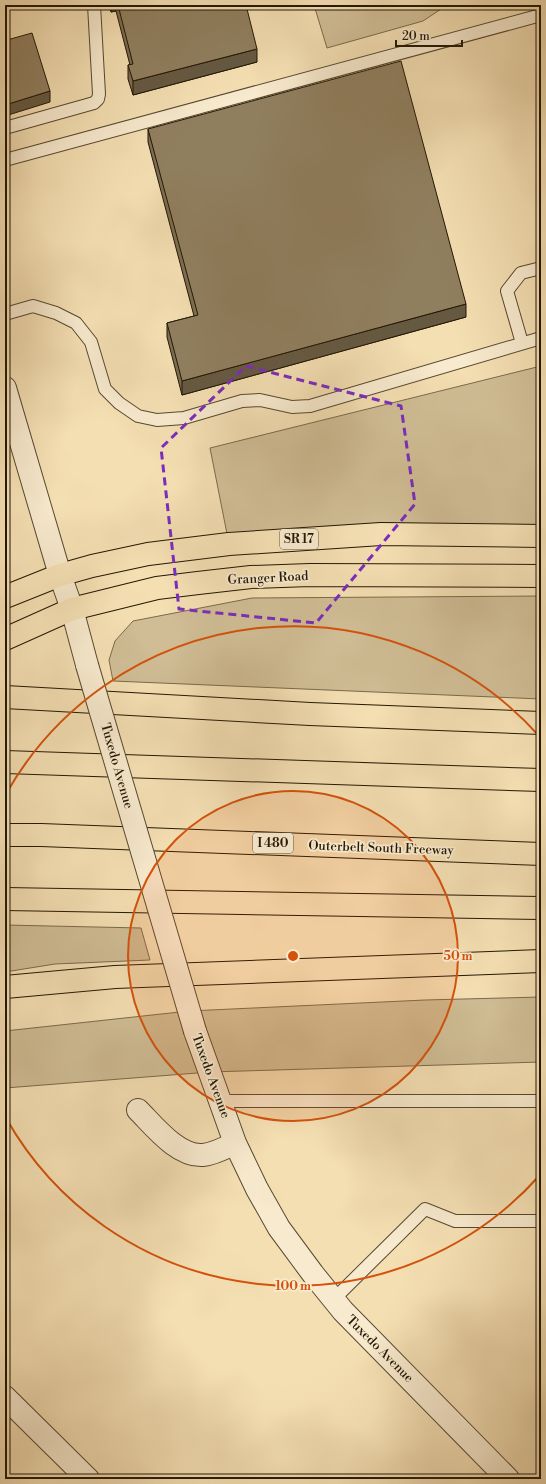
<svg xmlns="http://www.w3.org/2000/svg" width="546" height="1484" font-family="'Libre Bodoni',serif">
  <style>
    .green { fill: #d0bd95; stroke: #7a6a4d }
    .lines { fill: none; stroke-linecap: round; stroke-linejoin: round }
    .lane-casing { stroke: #574930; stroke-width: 14 }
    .street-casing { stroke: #574930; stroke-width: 24 }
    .primary-casing { stroke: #231705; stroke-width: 24 }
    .highway-casing { stroke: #231705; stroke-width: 24 }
    .lane { stroke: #f8eace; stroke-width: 12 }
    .street { stroke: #f8eace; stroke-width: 22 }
    .primary { stroke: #f4dfb3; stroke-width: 22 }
    .highway { stroke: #f4dfb3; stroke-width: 22 }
    .street-bridge-casing { stroke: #574930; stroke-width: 24; stroke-linecap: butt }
    .street-bridge { stroke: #f8eace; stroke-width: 22 }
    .wall { fill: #7c6d52; stroke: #231705 }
    .shaded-wall { fill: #655942; stroke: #231705 }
    .building { fill: #907f5f; stroke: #231705 }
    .marked { fill: none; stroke: #7b2cbf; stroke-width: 3; stroke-dasharray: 8 5; stroke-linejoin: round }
    .ring { fill: none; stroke: #d4520b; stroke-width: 2 }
    .labels { text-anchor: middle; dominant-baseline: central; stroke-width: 3.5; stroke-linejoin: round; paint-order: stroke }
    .shield { fill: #f8eace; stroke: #635641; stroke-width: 1 }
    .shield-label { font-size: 12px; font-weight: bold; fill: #231705 }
    .street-label { font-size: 13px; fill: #231705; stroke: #f8eace }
    .centre { fill: #d4520b; stroke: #f8eace; stroke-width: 2 }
    .ring-label { font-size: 12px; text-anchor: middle; font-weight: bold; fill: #d4520b; stroke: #f8eace; stroke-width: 3.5; stroke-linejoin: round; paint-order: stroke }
  </style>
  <rect width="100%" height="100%" fill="#f4dfb3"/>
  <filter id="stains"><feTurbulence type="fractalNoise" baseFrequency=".005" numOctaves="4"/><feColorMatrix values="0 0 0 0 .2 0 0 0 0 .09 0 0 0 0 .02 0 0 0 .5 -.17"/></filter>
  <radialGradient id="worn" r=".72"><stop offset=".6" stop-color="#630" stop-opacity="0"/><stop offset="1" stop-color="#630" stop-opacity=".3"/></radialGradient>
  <path class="green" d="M 314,5 L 447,5 L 423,21 L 327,48 Z
    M 541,366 L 541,536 L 229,544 L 210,448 Z
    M 541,596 L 541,699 L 113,681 L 109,660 L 115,641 L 133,621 L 252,598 Z
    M 5,925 L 141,928 L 150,960 L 55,964 L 5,972 Z
    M 541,997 L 541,1062 L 210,1072 L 5,1088 L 5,1031 L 189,1011 L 425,1000 Z"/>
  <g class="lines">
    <defs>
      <path id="lane" d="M 5,128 L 94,103 L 98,99 L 99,94 L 94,5
        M 5,160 L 541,15
        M 5,314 L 33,306 L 56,313 L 76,323 L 91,342 L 105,389 L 119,403 L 138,416 L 157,420 L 184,418 L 242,401 L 260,400 L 292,407 L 310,406 L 541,338
        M 522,343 L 507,291 L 521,273 L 541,268
        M 220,1101 L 541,1101
        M 333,1300 L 425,1209 L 455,1221 L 541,1221"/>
      <path id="street" d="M 5,388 L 60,575 L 72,609 L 87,665
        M 195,1031 L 235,1143 L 257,1189 L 279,1228 L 313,1274 L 343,1311 L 508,1479
        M 138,1110 C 154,1126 178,1157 203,1155 C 214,1154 225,1148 235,1143
        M 5,1397 L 88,1479"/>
      <path id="primary" d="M 5,597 L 60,575 L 92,566 L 148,554 L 229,544 L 381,534 L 541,536
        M 5,639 L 72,609 L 157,588 L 198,583 L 251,577 L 310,575 L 541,576"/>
      <path id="highway" d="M 5,697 L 310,714 L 541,723
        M 5,762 L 541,780
        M 5,835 L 41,835 L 541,854
        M 5,899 L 541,908
        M 5,987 L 115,977 L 541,961"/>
    </defs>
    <use href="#lane" class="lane-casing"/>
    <use href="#street" class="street-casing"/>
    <use href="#primary" class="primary-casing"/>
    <use href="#highway" class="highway-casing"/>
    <use href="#lane" class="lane"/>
    <use href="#street" class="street"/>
    <use href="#primary" class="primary"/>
    <use href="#highway" class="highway"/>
    <defs>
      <path id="street-bridge" d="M 87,665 L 195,1031"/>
    </defs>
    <use href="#street-bridge" class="street-bridge-casing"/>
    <use href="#street-bridge" class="street-bridge"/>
  </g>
  <path class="wall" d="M 109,5 L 220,5 L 222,9 L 257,62 L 133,95 L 128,79 L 128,65 L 130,65 L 116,11 L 111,12 Z
    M 148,129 L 466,317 L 182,395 L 167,337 L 167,323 L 194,316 L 148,142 Z"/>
  <path class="shaded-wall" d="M 111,5 L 116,5 L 116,11 L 111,12 Z
    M 257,49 L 257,62 L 133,95 L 133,81 Z
    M 50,91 L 50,102 L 5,116 L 5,105 Z
    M 466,304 L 466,317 L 182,395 L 182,381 Z"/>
  <path class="building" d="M 118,5 L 220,5 L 222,9 L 238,5 L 246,5 L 257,49 L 133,81 L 128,65 L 133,64 Z
    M 5,33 L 7,40 L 32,33 L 50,91 L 5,105 Z
    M 401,61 L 466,304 L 182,381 L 167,323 L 198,315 L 148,129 Z"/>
  <path class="marked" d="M 246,366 L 401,406 L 415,504 L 316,623 L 179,609 L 161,448 Z"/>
  <circle cx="293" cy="956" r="165" fill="#d4520b" fill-opacity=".12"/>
  <g class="ring">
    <circle cx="293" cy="956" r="165"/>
    <path d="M540 1175A330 330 0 0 1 6 1118M6 794A330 330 0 0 1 540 737"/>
  </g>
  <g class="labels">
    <g class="shield">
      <rect x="280" y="529" width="38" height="20" rx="3"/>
      <rect x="253" y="833" width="40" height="20" rx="3"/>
    </g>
    <g class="shield-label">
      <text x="299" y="539">SR 17</text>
      <text x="273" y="843">I 480</text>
    </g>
    <g class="street-label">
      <text transform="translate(268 578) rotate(-3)">Granger Road</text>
      <text transform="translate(117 766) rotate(74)">Tuxedo Avenue</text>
      <text transform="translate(381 848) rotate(2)">Outerbelt South Freeway</text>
      <text transform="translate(211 1076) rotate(70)">Tuxedo Avenue</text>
      <text transform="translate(380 1349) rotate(45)">Tuxedo Avenue</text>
    </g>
  </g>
  <circle cx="293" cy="956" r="6" class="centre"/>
  <g class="ring-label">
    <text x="458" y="960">50 m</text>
    <text x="293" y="1290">100 m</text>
  </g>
  <rect width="546" height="1484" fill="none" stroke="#f4dfb3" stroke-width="20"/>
  <rect x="6" y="6" width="534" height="1472" fill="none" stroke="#231705" stroke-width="2"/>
  <rect x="10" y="10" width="526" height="1464" fill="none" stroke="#231705"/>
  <path d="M396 40v6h66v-6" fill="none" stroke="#231705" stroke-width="2"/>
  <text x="402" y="40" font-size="12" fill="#231705" stroke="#f8eace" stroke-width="3" paint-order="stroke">20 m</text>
  <rect width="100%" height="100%" filter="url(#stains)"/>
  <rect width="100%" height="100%" fill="url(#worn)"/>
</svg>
